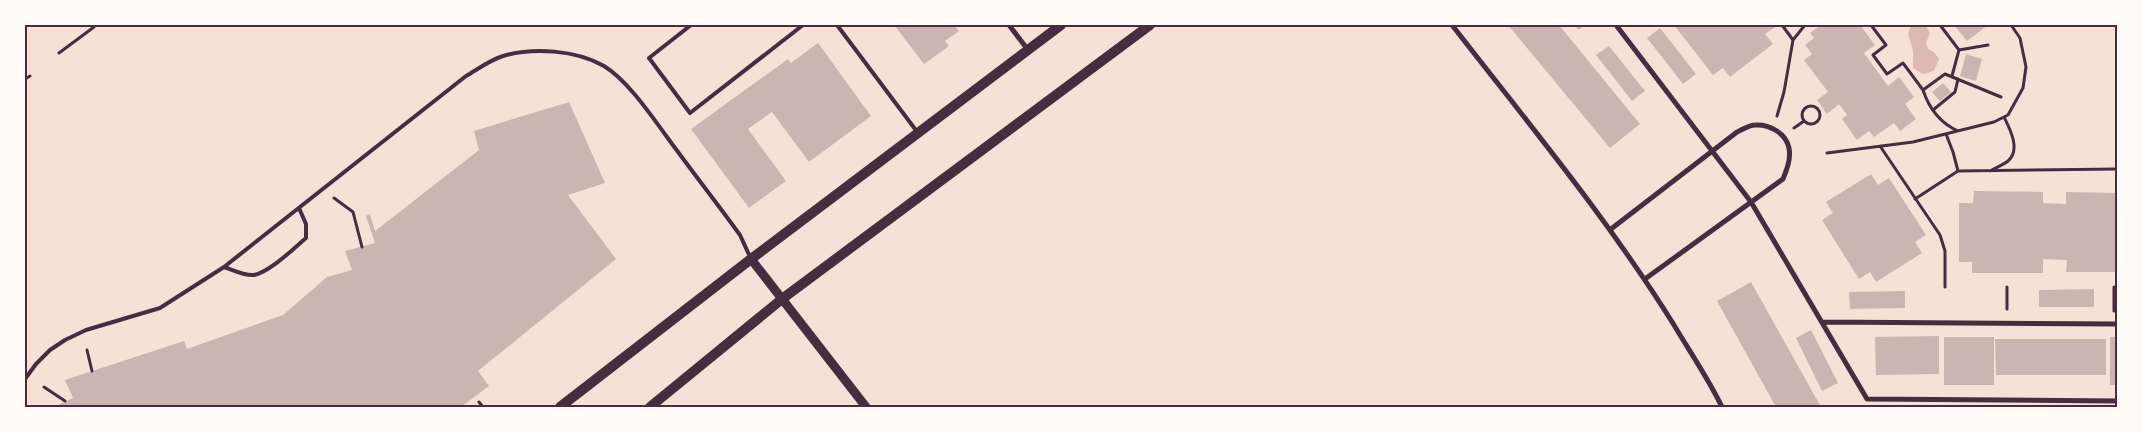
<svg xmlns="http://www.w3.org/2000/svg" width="2142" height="432" font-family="'Alegreya Sans',sans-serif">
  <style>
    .water { fill: #dcb8b0 }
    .building { fill: #ccb4b1 }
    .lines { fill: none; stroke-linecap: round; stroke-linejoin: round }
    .path { stroke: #4a2c40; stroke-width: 3 }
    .service { stroke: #4a2c40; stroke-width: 4 }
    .minor { stroke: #4a2c40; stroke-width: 5 }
    .tertiary { stroke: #4a2c40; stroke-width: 9 }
    .secondary { stroke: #4a2c40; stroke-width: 10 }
    .neatline { fill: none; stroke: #4a2c40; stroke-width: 2 }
  </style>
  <rect width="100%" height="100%" fill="#f7e1d7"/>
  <path class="water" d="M 1912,25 L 1925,25 L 1930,33 L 1926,43 L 1928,49 L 1934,52 L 1939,59 L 1934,71 L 1923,74 L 1913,68 C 1913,61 1914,54 1912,47 C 1910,37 1905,35 1912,25 Z"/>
  <path class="building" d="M 894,25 L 954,25 L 959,31 L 945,41 L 949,46 L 924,64 Z
    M 1508,25 L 1559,25 L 1640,124 L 1610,148 Z
    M 1575,25 L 1585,25 L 1578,30 Z
    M 1674,25 L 1774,25 L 1775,27 L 1765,34 L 1773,44 L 1730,77 L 1723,68 L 1713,75 Z
    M 1821,25 L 1848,25 L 1850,27 L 1854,25 L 1860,25 L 1875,45 L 1864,53 L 1888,86 L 1899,77 L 1914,97 L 1905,104 L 1916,119 L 1900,131 L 1894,123 L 1874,137 L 1869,131 L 1857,140 L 1842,119 L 1847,115 L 1839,104 L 1827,114 L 1817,100 L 1828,92 L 1804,60 L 1812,54 L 1805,45 L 1814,38 L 1810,33 Z
    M 1954,25 L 1988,25 L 1967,41 Z
    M 1660,28 L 1696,74 L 1683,84 L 1647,38 Z
    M 818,43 L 871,116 L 809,162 L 772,112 L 748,129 L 786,181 L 749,208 L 691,129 L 788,59 L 791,63 Z
    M 1609,46 L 1645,91 L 1632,101 L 1596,55 Z
    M 1966,54 L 1982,59 L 1976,81 L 1960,76 Z
    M 1943,83 L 1951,92 L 1940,101 L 1932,92 Z
    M 569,102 L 605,183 L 568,195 L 616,259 L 478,371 L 489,386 L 461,407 L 59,407 L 58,405 L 73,398 L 65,380 L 184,341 L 187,349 L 283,315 L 327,277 L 352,270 L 345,251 L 375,243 L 366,216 L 370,214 L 375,231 L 479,150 L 474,131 Z
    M 1871,174 L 1878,185 L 1889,178 L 1926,235 L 1915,242 L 1922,253 L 1876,282 L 1870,272 L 1859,279 L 1822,220 L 1833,213 L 1826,202 Z
    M 1974,191 L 2043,192 L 2043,203 L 2066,204 L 2066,192 L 2117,193 L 2117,272 L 2066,272 L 2067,260 L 2043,259 L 2043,273 L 1972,273 L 1972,262 L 1959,262 L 1959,203 L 1973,203 Z
    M 1751,282 L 1821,407 L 1776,407 L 1717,301 Z
    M 2094,289 L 2094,307 L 2039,307 L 2039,290 Z
    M 1905,291 L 1905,308 L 1850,309 L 1849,292 Z
    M 1811,330 L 1838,383 L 1822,391 L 1796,338 Z
    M 1939,336 L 1939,374 L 1876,375 L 1875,337 Z
    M 1944,337 L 1994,337 L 1994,385 L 1944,385 Z
    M 2110,337 L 2117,337 L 2117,385 L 2110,385 Z
    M 1995,339 L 2106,339 L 2106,375 L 1996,375 Z"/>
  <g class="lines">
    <path class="path" d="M 1782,25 L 1793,40
      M 1871,25 L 1886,45 L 1873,55 L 1887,74 L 1903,63 L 1923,90
      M 1940,25 L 1959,50 L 1952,76
      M 1959,50 L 1988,45
      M 59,53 L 94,27
      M 25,79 L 30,76
      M1802 115a9 9 0 1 1 18 0a9 9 0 1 1-18 0Z
      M 1933,110 L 1955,92 L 1958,79
      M 1777,116 L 1784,92 L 1793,40 L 1805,25
      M 1794,128 L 1804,121
      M 1958,131 C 1940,123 1929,108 1923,90 L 1945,74 L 2001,97
      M 1946,134 L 1953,152 L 1958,171
      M 1880,146 L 1940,235 L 1945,251 L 1945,287
      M 1827,153 L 1913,142 L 1994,122 L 2008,115 L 2023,88 L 2026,67 L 2020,38 L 2011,25
      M 1990,171 C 1995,168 2003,165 2008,161 C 2021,150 2010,129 2004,117
      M 334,198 L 353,212 L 362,247
      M 1915,199 L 1958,171 L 2117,169
      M 2114,287 L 2114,311
      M 2007,309 L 2007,287
      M 87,350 L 92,371
      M 44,387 L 65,401
      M 479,402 L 483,407"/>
    <path class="service" d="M 691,25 L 649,58 L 690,113 L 803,25
      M 837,25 L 918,133
      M 224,267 C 233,270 244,276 254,275 C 270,272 294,248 306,238 L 306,224 L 299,208
      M 25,379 L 36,364 L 50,350 L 65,340 L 86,330 L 160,308 L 224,267 L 466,76 C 478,69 490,60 503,56 C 533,47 576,50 604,66 C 627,80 651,115 667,137 C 691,170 716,202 740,235 L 751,259"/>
    <path class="minor" d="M 1009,25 L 1028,50
      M 1452,25 C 1528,123 1608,219 1674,325 C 1690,352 1708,378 1722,407
      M 1616,25 L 1751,202 L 1867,399 L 2117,401
      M 1611,229 L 1737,132 C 1742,130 1749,125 1755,125 C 1769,124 1786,133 1789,148 C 1791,159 1787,169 1783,179 L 1645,279
      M 1822,322 L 2117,324"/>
    <path class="tertiary" d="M 751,259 L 866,407"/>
    <path class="secondary" d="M 560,407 L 751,259 L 1061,25
      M 650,407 L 782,299 L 1150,25"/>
  </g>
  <rect width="2142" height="432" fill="none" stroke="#fffaf5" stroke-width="52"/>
  <rect x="26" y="26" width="2090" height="380" class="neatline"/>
</svg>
